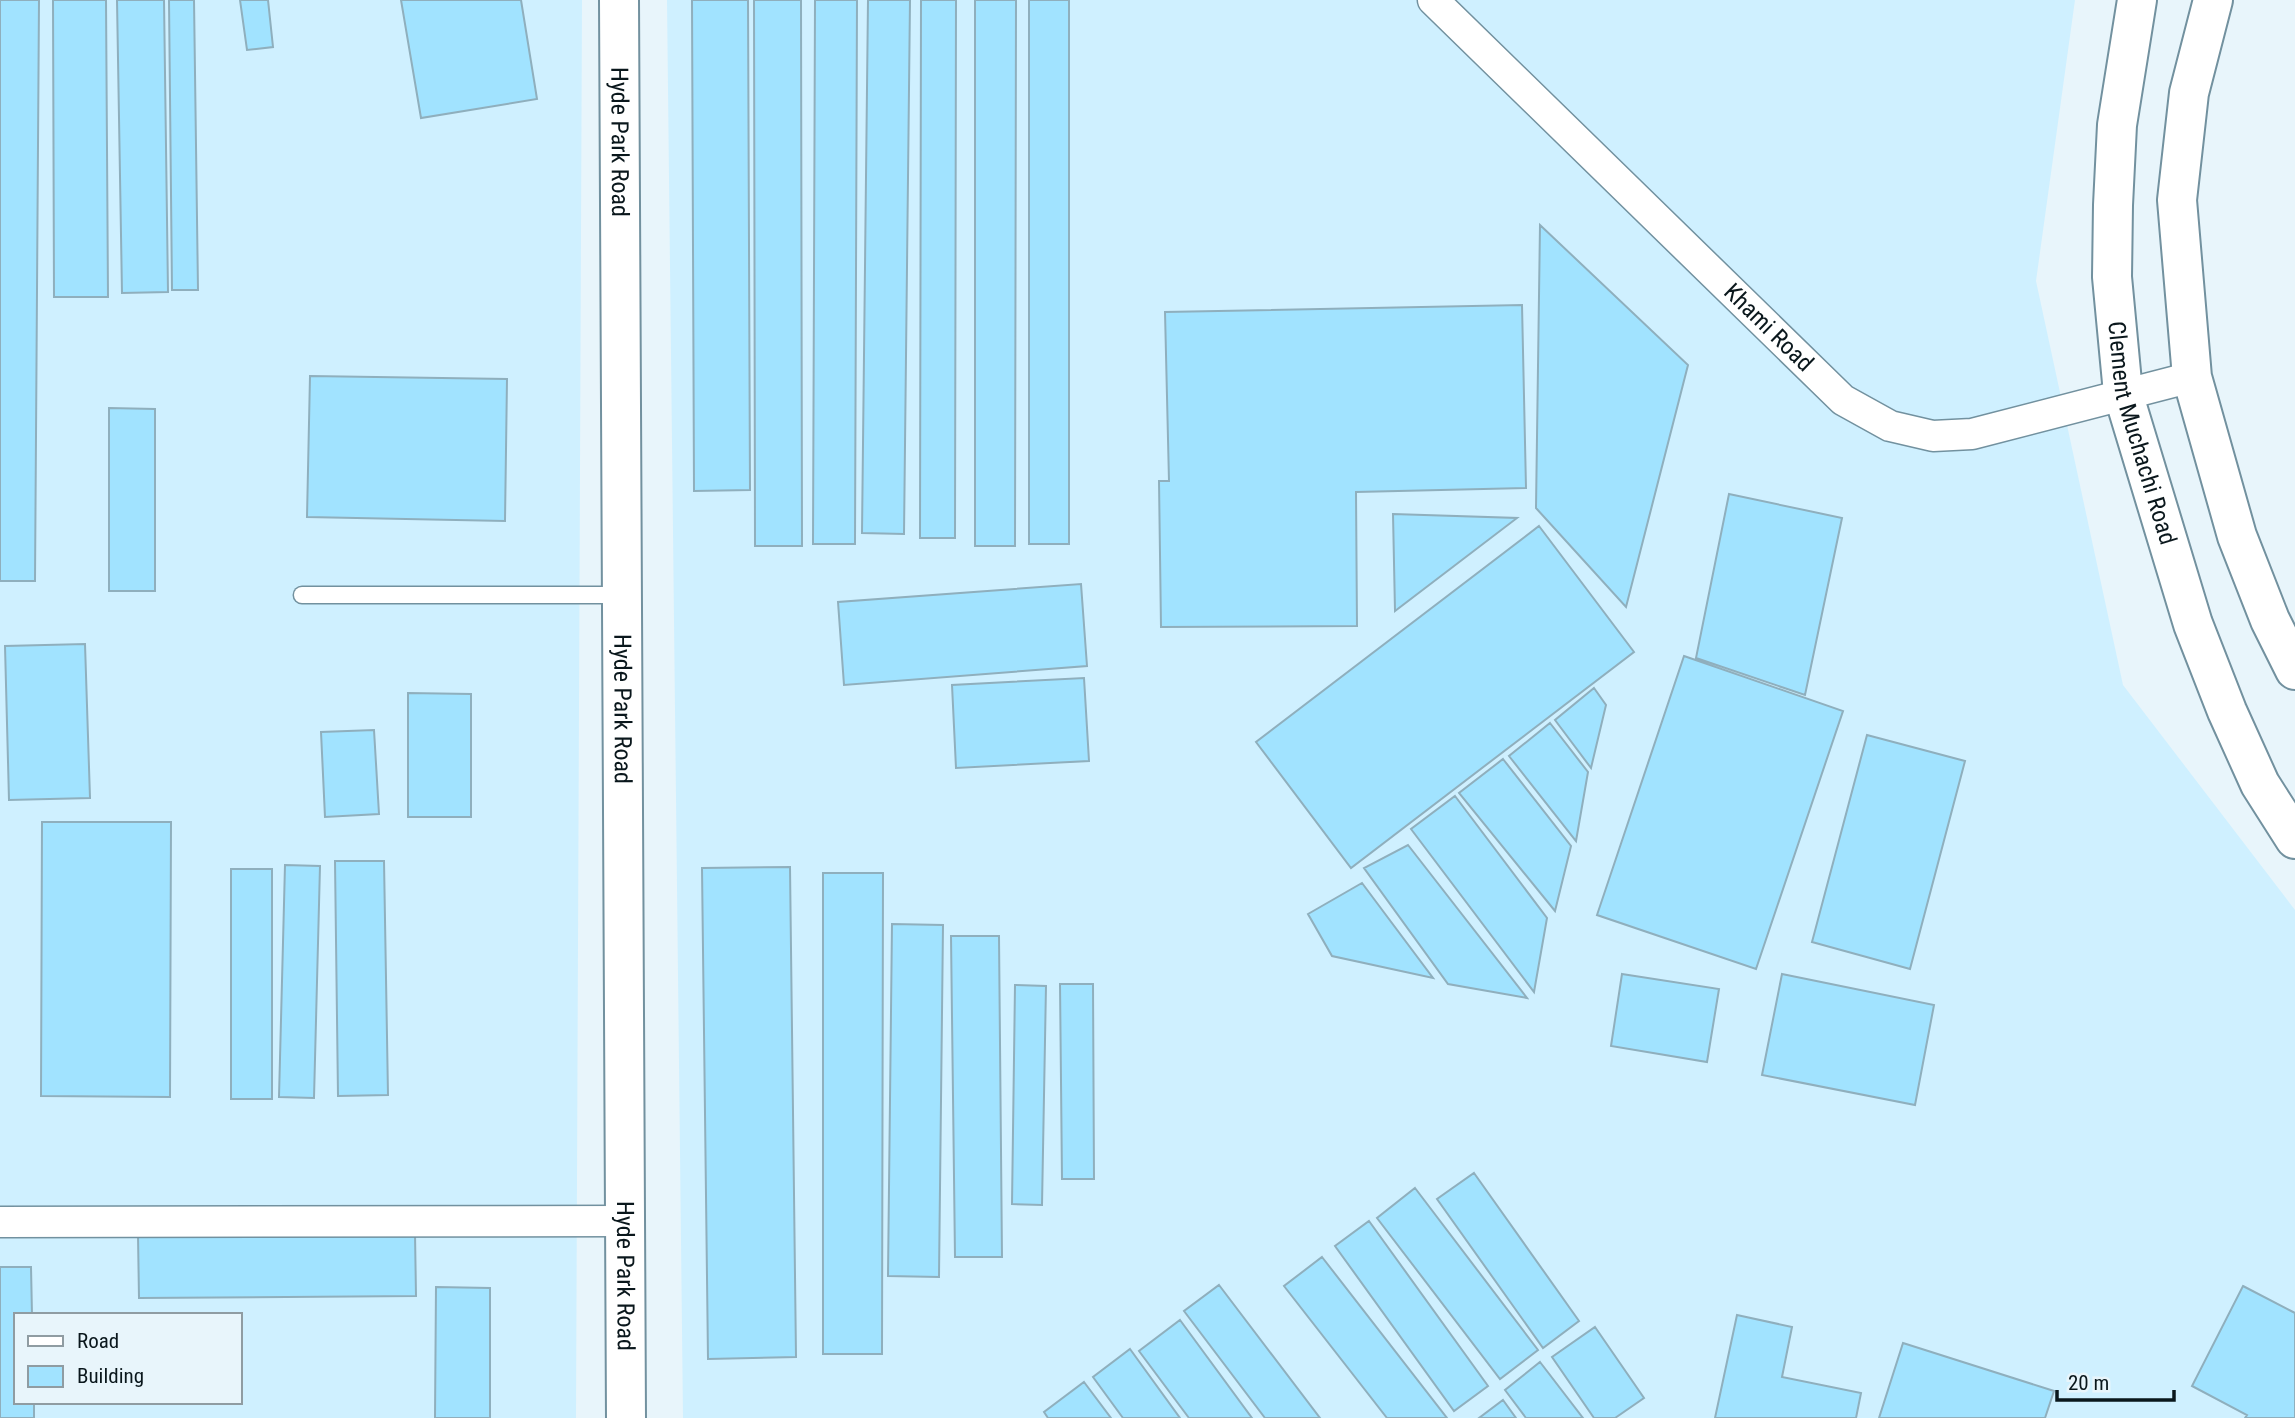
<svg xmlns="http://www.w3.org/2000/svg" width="2295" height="1418" font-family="'Roboto Condensed',sans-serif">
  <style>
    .built { fill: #cff0ff; fill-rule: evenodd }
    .building { fill: #a1e3ff; stroke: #8fafbd; stroke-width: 2 }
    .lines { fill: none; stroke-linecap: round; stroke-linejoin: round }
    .service-casing { stroke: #72919f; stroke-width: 19 }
    .minor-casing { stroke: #72919f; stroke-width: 33 }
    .tertiary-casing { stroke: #72919f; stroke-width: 42 }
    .secondary-casing { stroke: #72919f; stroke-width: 42 }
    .service { stroke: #fff; stroke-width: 16 }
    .minor { stroke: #fff; stroke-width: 30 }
    .tertiary { stroke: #fff; stroke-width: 38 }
    .secondary { stroke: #fff; stroke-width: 38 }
    .labels { text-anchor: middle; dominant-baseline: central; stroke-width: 6; stroke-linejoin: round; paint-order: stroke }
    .street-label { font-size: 24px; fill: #0a171c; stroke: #e8f5fb }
  </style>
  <rect width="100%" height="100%" fill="#e8f5fb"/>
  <path class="built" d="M 0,0 L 582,0 L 576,1418 L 0,1418 ZM 16,1315 L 240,1315 L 240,1402 L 16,1402 Z
    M 667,0 L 2075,0 L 2036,281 L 2123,685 L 2295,910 L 2295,1418 L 683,1418 Z"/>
  <path class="building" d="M 0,0 L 39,0 L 35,581 L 0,581 Z
    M 53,0 L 106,0 L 108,297 L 54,297 Z
    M 117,0 L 164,0 L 168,292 L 122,293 Z
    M 169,0 L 194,0 L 198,290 L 172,290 Z
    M 240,0 L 268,0 L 273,47 L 247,50 Z
    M 401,0 L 521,0 L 537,99 L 421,118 Z
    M 692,0 L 748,0 L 750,490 L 694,491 Z
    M 754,0 L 801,0 L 802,546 L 755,546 Z
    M 815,0 L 857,0 L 855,544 L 813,544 Z
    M 868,0 L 910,0 L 904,534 L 862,533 Z
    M 921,0 L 956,0 L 955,538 L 920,538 Z
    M 975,0 L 1016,0 L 1015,546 L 975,546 Z
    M 1029,0 L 1069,0 L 1069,544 L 1029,544 Z
    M 1540,225 L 1688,365 L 1626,607 L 1536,508 Z
    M 1522,305 L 1526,488 L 1356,492 L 1357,626 L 1161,627 L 1159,481 L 1169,481 L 1165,312 Z
    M 310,376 L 507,379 L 505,521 L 307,517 Z
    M 109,408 L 155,409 L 155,591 L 109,591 Z
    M 1729,494 L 1842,518 L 1805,695 L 1696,658 Z
    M 1393,514 L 1517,518 L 1395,611 Z
    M 1539,526 L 1634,652 L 1351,868 L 1256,742 Z
    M 1081,584 L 1087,666 L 844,685 L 838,602 Z
    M 85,644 L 90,798 L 9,800 L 5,646 Z
    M 1684,656 L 1843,711 L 1756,969 L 1597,915 Z
    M 1084,678 L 1089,761 L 956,768 L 952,685 Z
    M 1594,688 L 1606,705 L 1591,768 L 1555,720 Z
    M 408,693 L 471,694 L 471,817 L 408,817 Z
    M 1550,723 L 1588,772 L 1576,841 L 1509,756 Z
    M 374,730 L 379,814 L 325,817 L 321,732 Z
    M 1867,735 L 1965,761 L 1910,969 L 1812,942 Z
    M 1503,759 L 1571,846 L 1555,911 L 1459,793 Z
    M 1455,796 L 1547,918 L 1534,992 L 1411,829 Z
    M 42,822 L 171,822 L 170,1097 L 41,1096 Z
    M 1408,845 L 1527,998 L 1448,984 L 1364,868 Z
    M 335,861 L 384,861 L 388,1095 L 338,1096 Z
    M 285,865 L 320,866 L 314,1098 L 279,1097 Z
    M 790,867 L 796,1357 L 708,1359 L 702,868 Z
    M 231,869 L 272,869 L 272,1099 L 231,1099 Z
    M 823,873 L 883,873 L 882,1354 L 823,1354 Z
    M 1362,883 L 1433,978 L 1332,956 L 1308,914 Z
    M 892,924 L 943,925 L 939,1277 L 888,1276 Z
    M 951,936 L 999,936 L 1002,1257 L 955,1257 Z
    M 1622,974 L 1719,989 L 1707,1062 L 1611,1046 Z
    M 1782,974 L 1934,1005 L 1915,1105 L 1762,1075 Z
    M 1060,984 L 1093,984 L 1094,1179 L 1062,1179 Z
    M 1015,985 L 1046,986 L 1042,1205 L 1012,1204 Z
    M 1474,1173 L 1579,1321 L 1543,1348 L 1437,1199 Z
    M 1415,1188 L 1538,1350 L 1500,1379 L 1377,1218 Z
    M 1369,1221 L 1488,1386 L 1454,1411 L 1335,1246 Z
    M 415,1233 L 416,1296 L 139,1298 L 138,1235 Z
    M 1322,1257 L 1447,1418 L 1387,1418 L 1284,1286 Z
    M 0,1267 L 31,1267 L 32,1315 L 16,1315 L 16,1402 L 34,1402 L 34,1418 L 0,1418 Z
    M 1219,1285 L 1320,1418 L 1265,1418 L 1184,1311 Z
    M 2243,1286 L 2295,1313 L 2295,1418 L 2245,1418 L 2247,1415 L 2192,1386 Z
    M 436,1287 L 490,1288 L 490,1418 L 435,1418 Z
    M 1737,1315 L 1792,1327 L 1782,1377 L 1861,1393 L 1856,1418 L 1715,1418 Z
    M 1180,1320 L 1252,1418 L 1189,1418 L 1139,1351 Z
    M 1595,1327 L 1644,1398 L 1615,1418 L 1594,1418 L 1552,1357 Z
    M 1903,1343 L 2054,1391 L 2045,1418 L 1879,1418 Z
    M 1130,1349 L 1180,1418 L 1123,1418 L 1093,1377 Z
    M 1540,1362 L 1583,1418 L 1526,1418 L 1505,1390 Z
    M 1084,1382 L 1111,1418 L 1048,1418 L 1044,1412 Z
    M 1503,1400 L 1516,1418 L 1479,1418 Z"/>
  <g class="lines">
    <defs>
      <path id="service" d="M 302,595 L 623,595"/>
      <g id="minor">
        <path id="s1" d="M 1433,0 L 1843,400 L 1890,426 L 1933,436 L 1972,434 L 2192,377"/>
        <path d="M 0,1222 L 625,1221"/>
      </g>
      <g id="tertiary">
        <path id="s2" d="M 619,0 L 626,1418"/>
      </g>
      <g id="secondary">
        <path id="s3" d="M 2137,0 L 2117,125 L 2113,205 L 2112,277 L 2123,393 L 2193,624 L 2227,711 L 2260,784 L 2295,839"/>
        <path d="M 2213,0 L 2189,93 L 2177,200 L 2192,377 L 2237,536 L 2270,620 L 2295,670"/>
      </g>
    </defs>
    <use href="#service" class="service-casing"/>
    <use href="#minor" class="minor-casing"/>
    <use href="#tertiary" class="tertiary-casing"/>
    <use href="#secondary" class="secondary-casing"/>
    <use href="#service" class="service"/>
    <use href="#minor" class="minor"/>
    <use href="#tertiary" class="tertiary"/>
    <use href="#secondary" class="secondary"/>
  </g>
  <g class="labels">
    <g class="street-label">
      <text stroke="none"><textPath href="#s2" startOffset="142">Hyde Park Road</textPath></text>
      <text stroke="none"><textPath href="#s1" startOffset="469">Khami Road</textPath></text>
      <text stroke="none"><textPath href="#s3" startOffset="438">Clement Muchachi Road</textPath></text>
      <text stroke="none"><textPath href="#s2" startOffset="709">Hyde Park Road</textPath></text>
      <text stroke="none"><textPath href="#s2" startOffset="1276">Hyde Park Road</textPath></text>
    </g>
  </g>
  <rect x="14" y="1313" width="228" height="91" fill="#e8f5fb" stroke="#8f9ca2" stroke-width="2"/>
  <rect x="28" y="1336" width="35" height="10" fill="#ffffff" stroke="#8f9ca2" stroke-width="2"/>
  <text x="77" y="1348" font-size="21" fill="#0a171c">Road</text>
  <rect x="28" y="1366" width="35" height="21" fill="#a1e3ff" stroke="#8f9ca2" stroke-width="2"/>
  <text x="77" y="1383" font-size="21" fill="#0a171c">Building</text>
  <path d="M2057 1390v10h117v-10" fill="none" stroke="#0a171c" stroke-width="3.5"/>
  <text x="2068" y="1390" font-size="21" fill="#0a171c" stroke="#e8f5fb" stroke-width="5" paint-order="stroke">20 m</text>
</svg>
